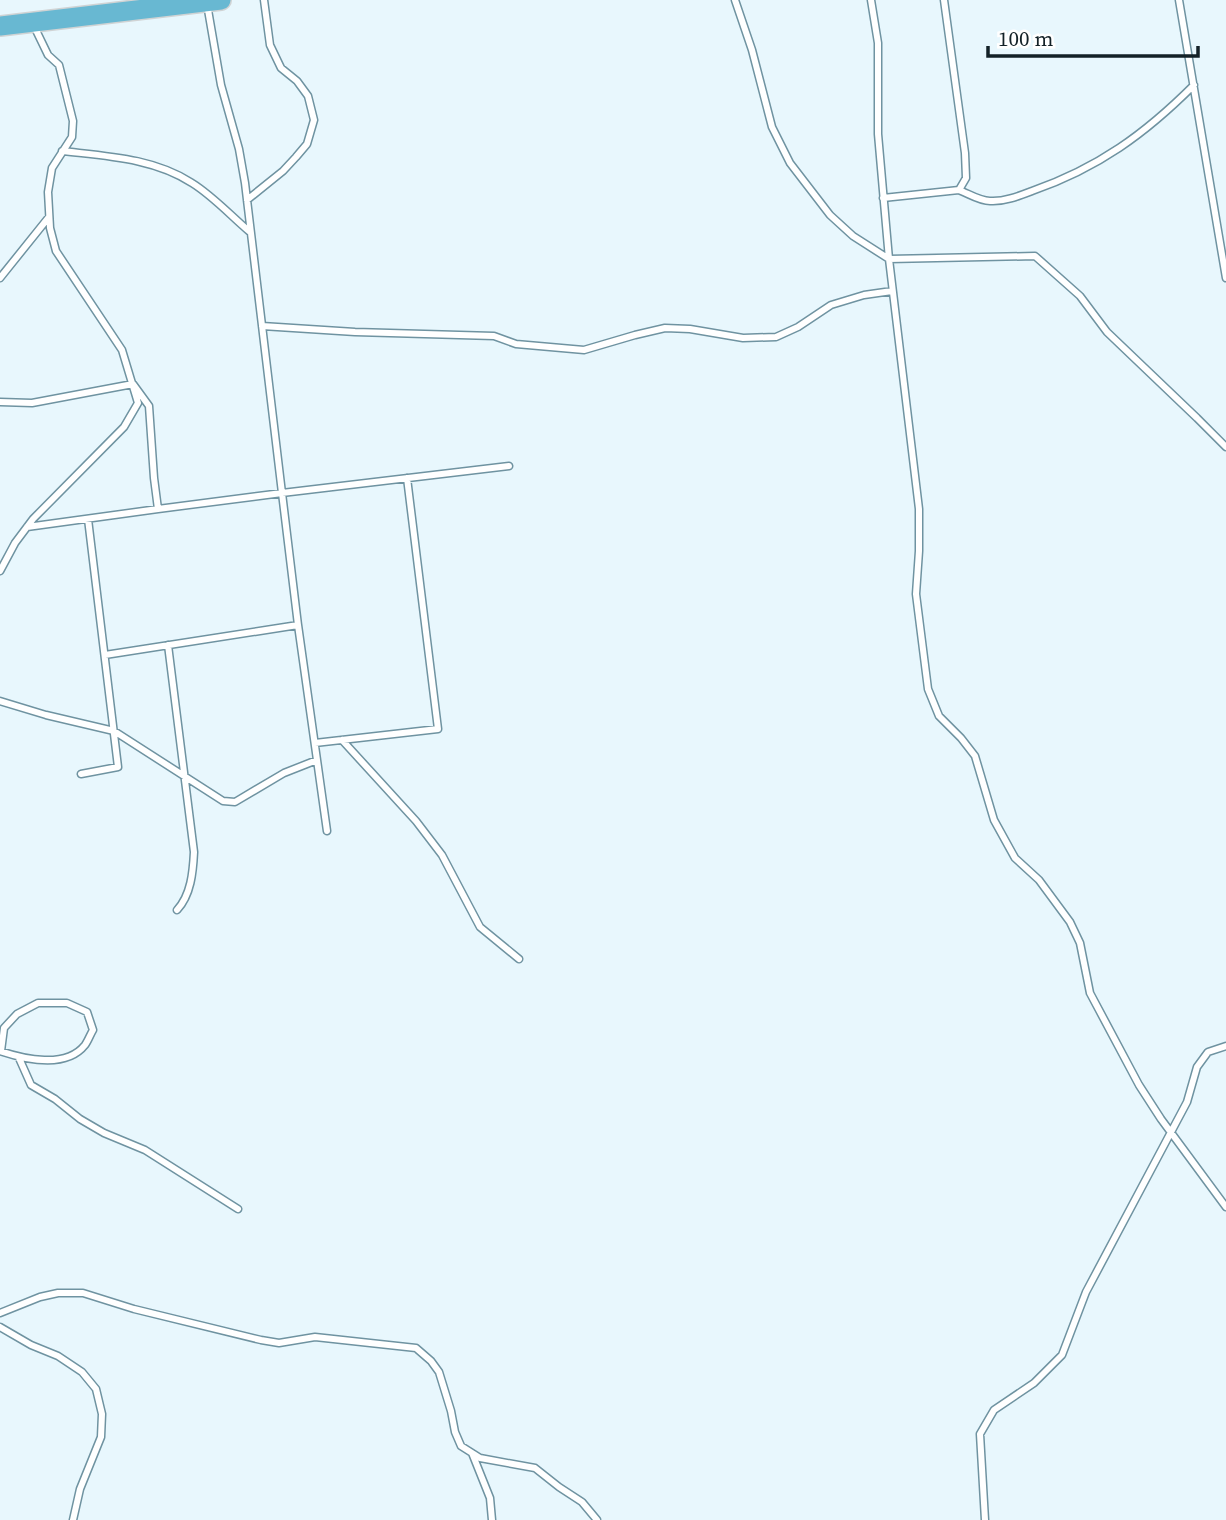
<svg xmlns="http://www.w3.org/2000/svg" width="1226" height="1520" font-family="'Source Serif 4',serif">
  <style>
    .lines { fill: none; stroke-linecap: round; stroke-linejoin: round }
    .service-casing { stroke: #6f93a1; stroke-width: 9 }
    .trunk-casing { stroke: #d0d3d4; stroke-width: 22 }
    .service { stroke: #fff; stroke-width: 6 }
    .trunk { stroke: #68b8d2; stroke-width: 19 }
  </style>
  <rect width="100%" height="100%" fill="#e8f7fd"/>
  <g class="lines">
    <defs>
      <path id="service" d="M 735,0 L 752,50 L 772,127 L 790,163 L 830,215 L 853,236 L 889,259 L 878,134 L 878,43 L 871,0
        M 1179,0 L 1226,278
        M 62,151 C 105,156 154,158 192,183 C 213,196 231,216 250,232
        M 959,190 C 969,194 980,201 990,201 C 1004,202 1019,196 1032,191 C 1098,168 1145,134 1194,85
        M 883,198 L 959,190 L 966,178 L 965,153 L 944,0
        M 247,200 L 283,171 L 296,157 L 307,144 L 314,120 L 308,96 L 297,81 L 281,68 L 270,45 L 264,0
        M 0,278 L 49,217
        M 262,326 L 355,332 L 494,336 L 516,344 L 584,350 L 635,335 L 665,328 L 690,329 L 743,338 L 776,337 L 798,327 L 831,305 L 864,295 L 892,291
        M 0,402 L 32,403 L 133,384 L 149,406 L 154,478 L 158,509 L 27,527
        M 1226,447 L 1197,418 L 1107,332 L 1080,296 L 1035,256 L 889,259 L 919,509 L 919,551 L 916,594 L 928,689 L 939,716 L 961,738 L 975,756 L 994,820 L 1015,858 L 1039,880 L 1070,922 L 1080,943 L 1090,993 L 1139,1085 L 1161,1119 L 1226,1207
        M 158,509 L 282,493 L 245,183 L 239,149 L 221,85 L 207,4
        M 0,571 L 15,543 L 33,519 L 124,427 L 138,403 L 122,350 L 56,251 L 50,228 L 48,192 L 52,168 L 72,137 L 73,121 L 59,65 L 48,55 L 33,24
        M 298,625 L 327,831
        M 168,645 L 194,852 C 193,872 191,895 177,910
        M 105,655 L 298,625 L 282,493 L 509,466
        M 0,701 L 46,715 L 114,731 L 223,801 L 235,802 L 284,773 L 317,760
        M 342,740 L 416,821 L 442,855 L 480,927 L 519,959
        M 315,743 L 438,729 L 407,478
        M 81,774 L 118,767 L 88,519
        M 0,1051 C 24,1059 66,1069 85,1045 C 88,1041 90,1035 93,1030 L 87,1012 L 67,1003 L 38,1003 L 17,1014 L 4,1028 L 1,1051
        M 19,1058 L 31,1085 L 55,1099 L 80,1119 L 104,1133 L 145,1150 L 238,1209
        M 0,1313 L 40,1297 L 58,1293 L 83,1293 L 134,1309 L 261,1340 L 279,1343 L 315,1337 L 416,1348 L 431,1361 L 439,1372 L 451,1411 L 455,1432 L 461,1446 L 480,1458 L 535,1468 L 559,1487 L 582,1502 L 597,1520
        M 0,1327 L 31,1345 L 58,1356 L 82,1372 L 96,1389 L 102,1414 L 101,1437 L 80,1489 L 73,1520
        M 472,1453 L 490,1498 L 492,1520
        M 985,1520 L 980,1434 L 994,1410 L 1034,1383 L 1062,1355 L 1086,1292 L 1187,1102 L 1197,1067 L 1208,1052 L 1226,1046"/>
      <path id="trunk" d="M 0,26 L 221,0"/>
    </defs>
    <use href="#service" class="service-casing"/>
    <use href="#trunk" class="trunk-casing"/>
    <use href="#service" class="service"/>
    <use href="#trunk" class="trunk"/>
  </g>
  <path d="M988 46v10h210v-10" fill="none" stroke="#132127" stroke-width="3.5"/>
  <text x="998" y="46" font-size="21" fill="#132127" stroke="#ffffff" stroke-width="5" paint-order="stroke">100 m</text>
</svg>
